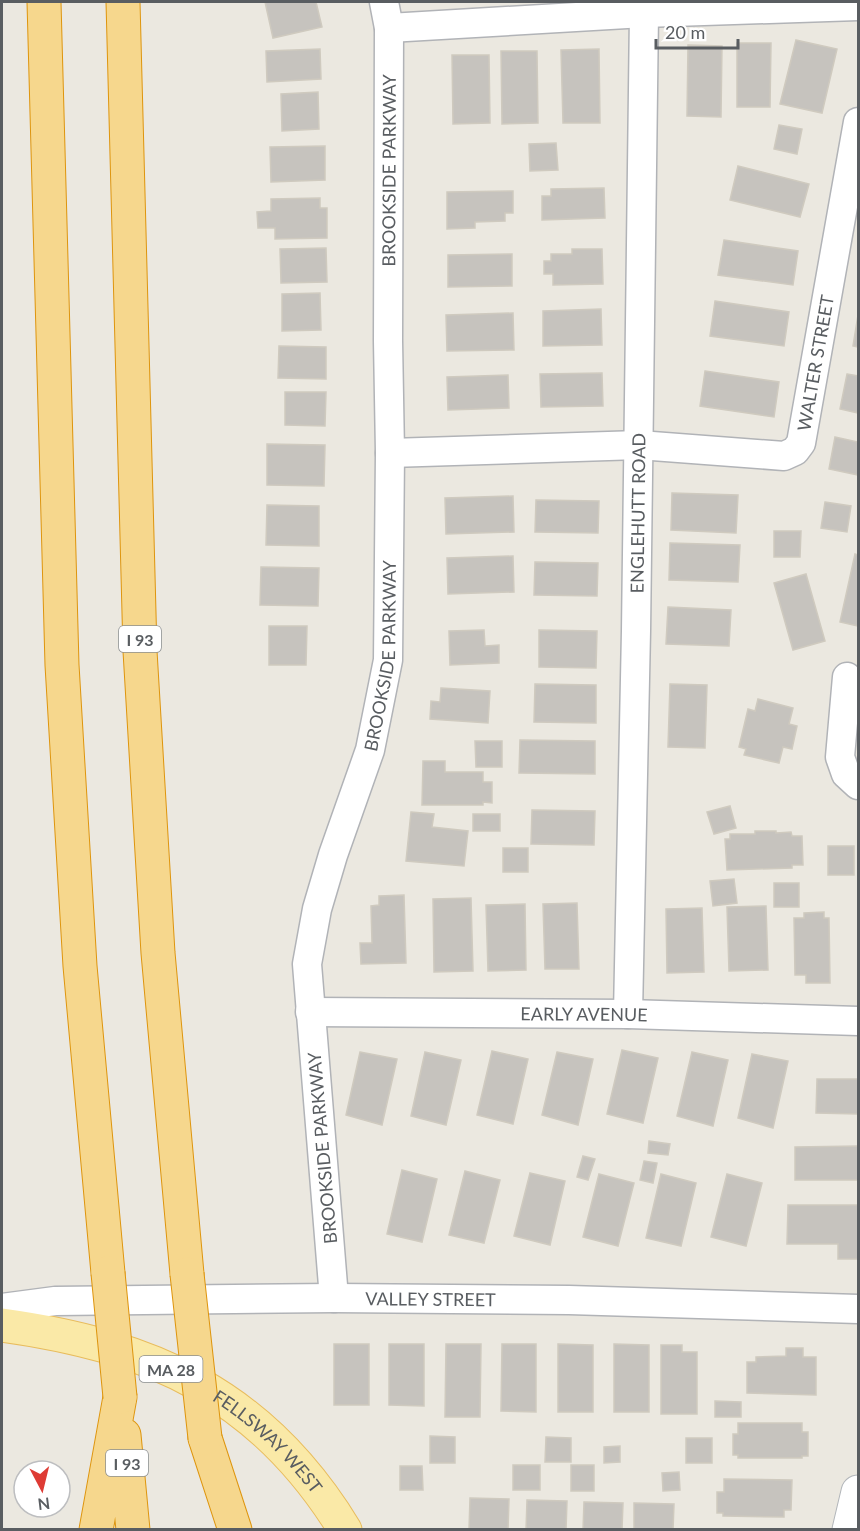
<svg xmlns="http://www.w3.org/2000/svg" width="860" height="1531" font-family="Lato,sans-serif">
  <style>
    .building { fill: #c6c3be; stroke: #cfcabf; stroke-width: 1.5 }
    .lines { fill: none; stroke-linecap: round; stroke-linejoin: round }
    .street-casing { stroke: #b1b3b7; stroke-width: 31 }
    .secondary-casing { stroke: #b2b6ba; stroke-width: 35 }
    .primary-casing { stroke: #e8bc5d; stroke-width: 35 }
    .highway-casing { stroke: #de950e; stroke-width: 35 }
    .street { stroke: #fff; stroke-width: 28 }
    .secondary { stroke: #fff; stroke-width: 33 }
    .primary { stroke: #fae9a7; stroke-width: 33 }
    .highway { stroke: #f6d78d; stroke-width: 33 }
    .highway-bridge-casing { stroke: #de950e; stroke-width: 35; stroke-linecap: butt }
    .highway-bridge { stroke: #f6d78d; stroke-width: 33 }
    .labels { text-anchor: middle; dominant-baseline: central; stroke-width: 4.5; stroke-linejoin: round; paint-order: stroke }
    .shield { fill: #fff; stroke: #8b8e90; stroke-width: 1.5 }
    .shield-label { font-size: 16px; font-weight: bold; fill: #595d61 }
    .street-label { font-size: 18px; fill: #595d61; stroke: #fff }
  </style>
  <rect width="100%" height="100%" fill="#ebe8e0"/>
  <path class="building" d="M 265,2 L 316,2 L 322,27 L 273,38 Z
    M 796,40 L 837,49 L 822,113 L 780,104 Z
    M 737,43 L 771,43 L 770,107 L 737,107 Z
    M 688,45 L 722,46 L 721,117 L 687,116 Z
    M 320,49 L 321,79 L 267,82 L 266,51 Z
    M 599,49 L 600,123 L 563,123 L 561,50 Z
    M 501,51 L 537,51 L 538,123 L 502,124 Z
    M 452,55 L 489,55 L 490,123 L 453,124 Z
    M 318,92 L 319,129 L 282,131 L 281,94 Z
    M 779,125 L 802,129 L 797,154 L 774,149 Z
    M 556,143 L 558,170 L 530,171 L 529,144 Z
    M 325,146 L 325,180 L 271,182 L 270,147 Z
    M 738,166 L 809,184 L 800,217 L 730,200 Z
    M 604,188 L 605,218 L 542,220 L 542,196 L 551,196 L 551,189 Z
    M 513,191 L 513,213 L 505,213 L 505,221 L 475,222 L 475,228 L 447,229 L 447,192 Z
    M 320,198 L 320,208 L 327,208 L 327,238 L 275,239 L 275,228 L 258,228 L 257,212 L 271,211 L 271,199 Z
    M 724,240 L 798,251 L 793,285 L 718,275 Z
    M 326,248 L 327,282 L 281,283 L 280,249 Z
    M 572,249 L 602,249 L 603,284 L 553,285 L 553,274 L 544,274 L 544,261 L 551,261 L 551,254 L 572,254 Z
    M 512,254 L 512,286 L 448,287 L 448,255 Z
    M 320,293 L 321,330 L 282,331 L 282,294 Z
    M 715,301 L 789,312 L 784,346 L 710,336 Z
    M 601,309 L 602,345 L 543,346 L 543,311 Z
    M 513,313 L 514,350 L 447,351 L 446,315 Z
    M 858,315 L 858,347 L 853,346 Z
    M 279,346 L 326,347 L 326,379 L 278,378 Z
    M 705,371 L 779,382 L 774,417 L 700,406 Z
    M 602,373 L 603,406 L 541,407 L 540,374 Z
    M 847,374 L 858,376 L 858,413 L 840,409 Z
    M 508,375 L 509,408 L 448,410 L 447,377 Z
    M 285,392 L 326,392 L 325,426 L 285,425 Z
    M 835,437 L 858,442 L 858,475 L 829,469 Z
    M 267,444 L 325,445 L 324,486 L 267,485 Z
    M 672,493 L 738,495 L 736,533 L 671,530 Z
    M 513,496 L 514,532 L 446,534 L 445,498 Z
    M 536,500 L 599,501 L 598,533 L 535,532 Z
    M 825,502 L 851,506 L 847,532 L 821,528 Z
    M 267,505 L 319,506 L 319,546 L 266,545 Z
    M 774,531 L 801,531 L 800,557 L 774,557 Z
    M 670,543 L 740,545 L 738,582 L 669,580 Z
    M 855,554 L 858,555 L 858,626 L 840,622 Z
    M 513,556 L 514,592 L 448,594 L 447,558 Z
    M 535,562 L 598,563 L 597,596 L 534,595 Z
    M 261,567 L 319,568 L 318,606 L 260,605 Z
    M 806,574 L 825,641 L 793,650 L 774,583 Z
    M 668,607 L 731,610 L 729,646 L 666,644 Z
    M 269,626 L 307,626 L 306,665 L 269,665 Z
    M 484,630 L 485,646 L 499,645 L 499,663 L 450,665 L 449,631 Z
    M 539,630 L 597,631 L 596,668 L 539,667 Z
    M 535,684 L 596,685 L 596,723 L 534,722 Z
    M 670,684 L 707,685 L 705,748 L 668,747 Z
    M 441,688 L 490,691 L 488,723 L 430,719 L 431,701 L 440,702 Z
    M 758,699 L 793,708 L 789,724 L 797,726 L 792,749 L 783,747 L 779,763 L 744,755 L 746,749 L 739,747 L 748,709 L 755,711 Z
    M 520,740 L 595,741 L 595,774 L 519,773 Z
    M 475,741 L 502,741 L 502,767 L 476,767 Z
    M 423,761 L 445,761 L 445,772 L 483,772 L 483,782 L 492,782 L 492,803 L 483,802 L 483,805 L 422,805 Z
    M 730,806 L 736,828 L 714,834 L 707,812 Z
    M 532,810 L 595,811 L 594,845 L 531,844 Z
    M 411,812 L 434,814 L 432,827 L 468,831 L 464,866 L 406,861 Z
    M 473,814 L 500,814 L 500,831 L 473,831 Z
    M 755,831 L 776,831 L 776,833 L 791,832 L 792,836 L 802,836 L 803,865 L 792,865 L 792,868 L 727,870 L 725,839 L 730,839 L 730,834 L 755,834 Z
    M 828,846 L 854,846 L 854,875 L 828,875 Z
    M 503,848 L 528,848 L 528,872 L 503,872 Z
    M 734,879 L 737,903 L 713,906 L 710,881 Z
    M 774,883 L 799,883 L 799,907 L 774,907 Z
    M 404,895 L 406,963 L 361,964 L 360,943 L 372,943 L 371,906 L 379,905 L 379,896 Z
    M 471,898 L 473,971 L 434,972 L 433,899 Z
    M 577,903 L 579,969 L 545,969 L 543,904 Z
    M 525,904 L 526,970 L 488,971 L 486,905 Z
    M 766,906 L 768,970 L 729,971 L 727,907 Z
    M 702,908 L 704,972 L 667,973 L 666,909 Z
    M 824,912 L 824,918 L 829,918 L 830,983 L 806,983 L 806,975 L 795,975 L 794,918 L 804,918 L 804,913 Z
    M 622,1050 L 658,1058 L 643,1123 L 607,1114 Z
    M 492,1051 L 528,1059 L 513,1124 L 477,1115 Z
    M 360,1052 L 397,1059 L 382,1125 L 346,1115 Z
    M 425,1052 L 461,1060 L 446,1125 L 411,1116 Z
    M 557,1052 L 593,1059 L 578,1125 L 542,1115 Z
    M 692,1052 L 728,1060 L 713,1126 L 677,1116 Z
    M 752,1054 L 788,1061 L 773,1128 L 738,1118 Z
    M 817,1079 L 858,1079 L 858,1114 L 816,1113 Z
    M 649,1141 L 670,1144 L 668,1155 L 648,1153 Z
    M 858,1146 L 858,1180 L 795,1180 L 795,1147 Z
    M 583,1156 L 595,1159 L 588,1180 L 577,1177 Z
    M 644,1161 L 657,1163 L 653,1183 L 640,1180 Z
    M 402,1170 L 437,1179 L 422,1242 L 387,1234 Z
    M 465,1171 L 500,1180 L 484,1243 L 449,1235 Z
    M 530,1173 L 565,1181 L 550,1245 L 514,1236 Z
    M 599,1174 L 634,1183 L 618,1246 L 583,1237 Z
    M 661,1174 L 696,1183 L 681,1246 L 646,1238 Z
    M 727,1174 L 762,1183 L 746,1246 L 711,1237 Z
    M 788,1205 L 858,1205 L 858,1259 L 838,1259 L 838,1244 L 787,1244 Z
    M 334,1344 L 369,1344 L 369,1405 L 334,1405 Z
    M 389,1344 L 424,1344 L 424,1406 L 389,1405 Z
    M 446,1344 L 481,1344 L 480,1417 L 445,1417 Z
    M 502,1344 L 536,1344 L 536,1412 L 501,1411 Z
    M 558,1344 L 593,1345 L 593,1412 L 558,1412 Z
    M 614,1344 L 649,1345 L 649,1412 L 614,1412 Z
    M 661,1345 L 682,1345 L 682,1352 L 697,1352 L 697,1414 L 661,1414 Z
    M 786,1348 L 803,1348 L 803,1357 L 816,1357 L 816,1395 L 747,1393 L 747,1362 L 756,1362 L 756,1357 L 786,1356 Z
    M 715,1401 L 741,1402 L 741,1417 L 715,1417 Z
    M 738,1423 L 802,1423 L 802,1432 L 808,1432 L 808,1456 L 802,1456 L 802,1458 L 738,1458 L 738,1455 L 733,1455 L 733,1434 L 738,1434 Z
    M 430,1436 L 455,1437 L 455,1463 L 430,1463 Z
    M 546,1437 L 571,1438 L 571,1462 L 545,1462 Z
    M 686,1438 L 712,1438 L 712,1463 L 686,1463 Z
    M 620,1446 L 620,1462 L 604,1463 L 604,1447 Z
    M 513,1465 L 540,1465 L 540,1490 L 513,1490 Z
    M 571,1465 L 594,1465 L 594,1491 L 571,1491 Z
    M 400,1466 L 422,1466 L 423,1490 L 400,1490 Z
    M 679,1472 L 680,1490 L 663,1491 L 662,1473 Z
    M 724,1479 L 792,1480 L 791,1510 L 784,1510 L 784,1517 L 723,1516 L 723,1513 L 717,1513 L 717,1492 L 724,1492 Z
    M 470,1498 L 509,1499 L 508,1530 L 469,1530 Z
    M 527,1500 L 567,1501 L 566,1530 L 526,1530 Z
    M 584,1502 L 623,1503 L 622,1530 L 583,1530 Z
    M 634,1503 L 674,1504 L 673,1530 L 634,1530 Z"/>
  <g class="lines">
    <defs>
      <g id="street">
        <path d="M 389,28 L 644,13 L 858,6"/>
        <path id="s1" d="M 390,453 L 639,445 L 784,456 L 795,451 L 801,443 L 858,122"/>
        <path d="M 847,677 L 840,757 L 846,774 L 858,785"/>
        <path id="s2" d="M 310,1012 L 628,1014 L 858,1021"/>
        <path id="s3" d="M 628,1014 L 636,631 L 644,13"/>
        <path id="s4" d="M 334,1298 L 307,964 L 317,909 L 333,855 L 370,750 L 388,660 L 390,453 L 388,341 L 389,28 L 384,2"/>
        <path id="s5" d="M 2,1308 L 55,1301 L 334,1298 L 569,1300 L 858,1309"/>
      </g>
      <path id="secondary" d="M 849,1530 L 858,1492"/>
      <g id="primary">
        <path id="s6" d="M 2,1325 C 153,1346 262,1394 345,1530"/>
      </g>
      <path id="highway" d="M 44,2 L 62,665 L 80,966 L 108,1273
        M 123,2 L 140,651 L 158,953 L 187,1274
        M 124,1435 L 133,1530
        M 205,1438 L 235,1530
        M 96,1530 L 120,1397"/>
    </defs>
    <use href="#street" class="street-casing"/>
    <use href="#secondary" class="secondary-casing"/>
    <use href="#primary" class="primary-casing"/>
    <use href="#highway" class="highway-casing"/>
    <use href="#street" class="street"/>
    <use href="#secondary" class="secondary"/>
    <use href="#primary" class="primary"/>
    <use href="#highway" class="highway"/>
    <defs>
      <path id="highway-bridge" d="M 108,1273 L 120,1397
        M 187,1274 L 205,1438"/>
    </defs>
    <use href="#highway-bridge" class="highway-bridge-casing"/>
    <use href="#highway-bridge" class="highway-bridge"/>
  </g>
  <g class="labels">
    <g class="shield">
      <rect x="119" y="626" width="42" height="26" rx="4.5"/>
      <rect x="139.5" y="1356" width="63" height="26" rx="4.5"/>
      <rect x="106" y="1450" width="42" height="26" rx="4.5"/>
    </g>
    <g class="shield-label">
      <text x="140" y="639">I 93</text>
      <text x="171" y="1369">MA 28</text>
      <text x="127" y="1463">I 93</text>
    </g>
    <g class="street-label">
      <text stroke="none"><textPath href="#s4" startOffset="1140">BROOKSIDE PARKWAY</textPath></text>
      <text stroke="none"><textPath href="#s1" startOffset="498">WALTER STREET</textPath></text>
      <text stroke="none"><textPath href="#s3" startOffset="501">ENGLEHUTT ROAD</textPath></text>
      <text stroke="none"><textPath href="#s4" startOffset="654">BROOKSIDE PARKWAY</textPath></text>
      <text stroke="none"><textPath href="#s2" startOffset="274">EARLY AVENUE</textPath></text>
      <text transform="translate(322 1148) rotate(-95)">BROOKSIDE PARKWAY</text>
      <text stroke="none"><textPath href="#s5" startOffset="429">VALLEY STREET</textPath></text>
      <text stroke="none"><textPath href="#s6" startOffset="297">FELLSWAY WEST</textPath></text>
    </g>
  </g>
  <rect width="860" height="1531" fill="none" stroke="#595d61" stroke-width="6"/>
  <g transform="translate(42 1489) rotate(173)"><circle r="28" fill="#ffffff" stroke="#bdbec0" stroke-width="1.5"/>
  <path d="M0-4.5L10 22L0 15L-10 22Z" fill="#de3b34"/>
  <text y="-9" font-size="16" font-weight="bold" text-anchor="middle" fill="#595d61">N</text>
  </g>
  <path d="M656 39v9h82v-9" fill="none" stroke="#595d61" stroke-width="3"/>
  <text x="665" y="39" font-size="18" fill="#595d61" stroke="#ffffff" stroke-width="4.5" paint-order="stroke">20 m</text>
</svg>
